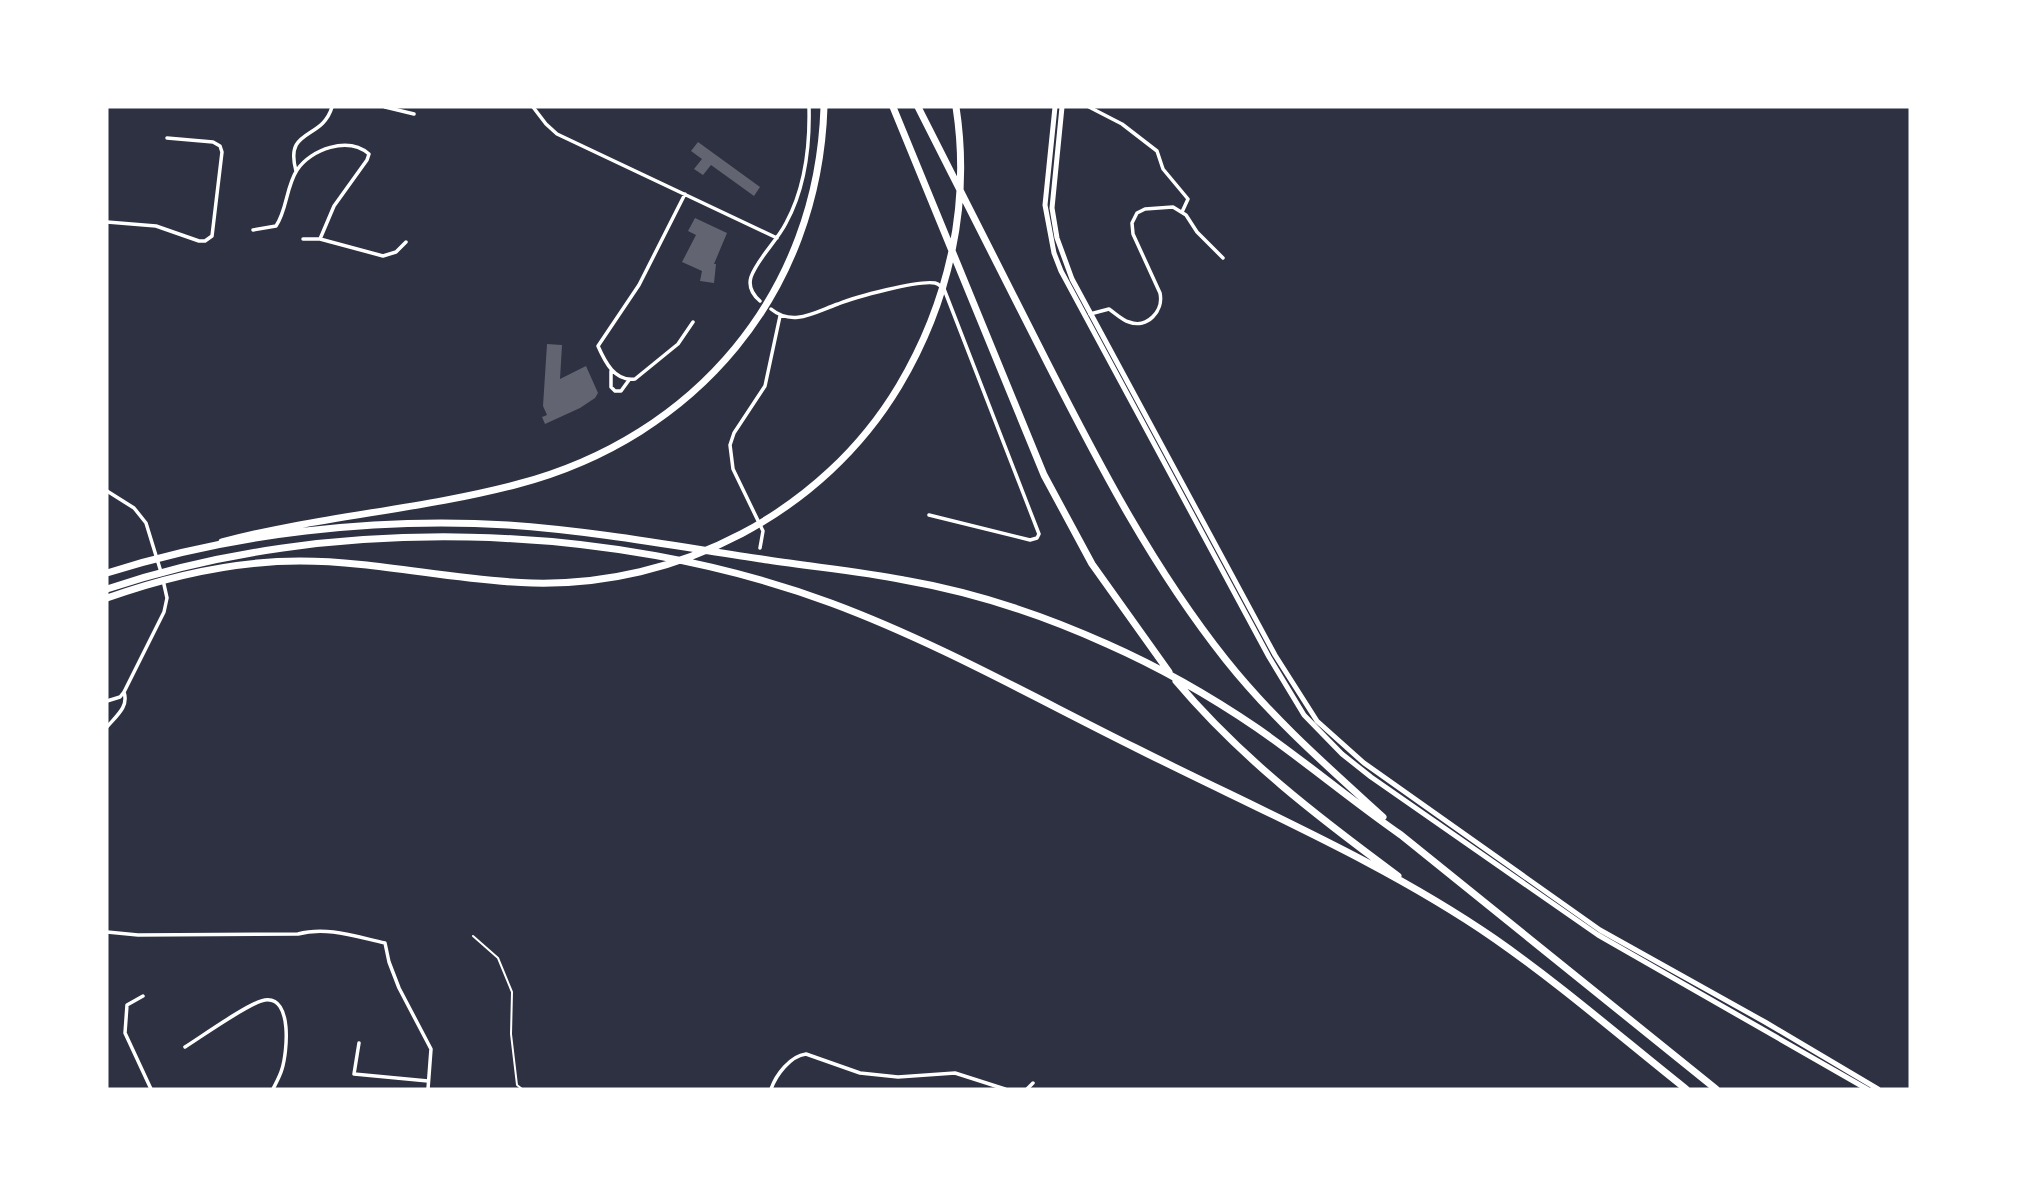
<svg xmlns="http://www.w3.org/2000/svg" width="2017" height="1196" font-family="'Fira Sans Condensed',sans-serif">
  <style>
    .building { fill: #626471 }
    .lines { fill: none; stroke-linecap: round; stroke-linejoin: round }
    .path { stroke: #fff; stroke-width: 2 }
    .minor { stroke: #fff; stroke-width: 3.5 }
    .tertiary { stroke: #fff; stroke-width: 5 }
    .motorway { stroke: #fff; stroke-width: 7 }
  </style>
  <rect width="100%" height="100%" fill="#2d3142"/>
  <path class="building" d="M 698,142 L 760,187 L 754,196 L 711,165 L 703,175 L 694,169 L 702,159 L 691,151 Z
    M 695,218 L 727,233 L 714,264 L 716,264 L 714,283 L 700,281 L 702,271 L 682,262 L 696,235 L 688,231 Z
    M 547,344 L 562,345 L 560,379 L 586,366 L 598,393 L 595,398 L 580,408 L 545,424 L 542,417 L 547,415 L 543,406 Z"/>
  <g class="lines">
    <path class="path" d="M 473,936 L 498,958 L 512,992 L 511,1034 L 517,1085 L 522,1089"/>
    <path class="minor" d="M 385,107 L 414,114
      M 533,107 L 546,124 L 557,134 L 777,238
      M 1089,107 L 1122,124 L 1157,151 L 1163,169 L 1188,199 L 1182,212
      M 296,171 C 284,127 322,141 332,107
      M 685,194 L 639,285 L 598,346 C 605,362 615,382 635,379 L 678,344 L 693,322
      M 107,222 L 156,226 L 199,241 L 205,241 L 212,236 L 222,152 L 220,146 L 213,142 L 167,138
      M 253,230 L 276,226 C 287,210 286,187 297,170 C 311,149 348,136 369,154 L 367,160 L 334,206 L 320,239
      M 303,239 L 320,239 L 383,256 L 396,252 L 406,242
      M 760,301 C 753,295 748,287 751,277 C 758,258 777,241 786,223 C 805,188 810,146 809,107
      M 771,309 C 793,327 815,312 838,304 C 855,297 918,280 935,283 C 939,284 940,286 944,289 L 1039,534 L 1037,538 L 1030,540 L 929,515
      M 1090,314 L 1109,309 C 1115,313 1122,320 1129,322 C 1147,329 1164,311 1160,293 L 1133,234 L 1132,223 L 1137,213 L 1145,209 L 1173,207 L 1186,215 L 1197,232 L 1223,258
      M 611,371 L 611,387 L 615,391 L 621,391 L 629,380
      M 107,491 L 134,508 L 146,523 L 161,572
      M 760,548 L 763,531 L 733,469 L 730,445 L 734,433 L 765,386 L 780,316
      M 107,701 L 120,697 L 124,692 L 164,612 L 167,598 L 163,580
      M 107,727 C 116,716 129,707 124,692
      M 107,932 L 138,935 L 298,934 C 327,926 357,937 385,943 L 389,962 L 399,988 L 431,1049 L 428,1089
      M 143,996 L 127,1005 L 125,1033 L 151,1089
      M 359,1043 L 354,1074 L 428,1081
      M 185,1047 C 201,1037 250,1002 265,1000 C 293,996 287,1053 282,1069 C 280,1076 276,1083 273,1089
      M 771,1089 C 776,1075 790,1056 806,1054 L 860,1073 L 898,1077 L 955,1073 L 1005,1089
      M 1027,1089 L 1033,1083"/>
    <path class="tertiary" d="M 1055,107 L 1045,205 L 1054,253 L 1061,271 L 1269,657 L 1304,715 L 1342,754 L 1371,777 L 1598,935 L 1867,1089
      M 1062,107 L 1052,208 L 1057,238 L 1072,279 L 1275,655 L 1317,721 L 1364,763 L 1600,930 L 1765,1022 L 1878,1089"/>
    <path class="motorway" d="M 893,107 L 1044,475 L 1092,564 L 1169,672
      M 918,107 C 961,192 1004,277 1047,362 C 1100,466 1153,568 1226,660 C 1273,719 1328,767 1383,817
      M 222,542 C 319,516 420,510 518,484 C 696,437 818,293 824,107
      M 107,573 C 233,533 377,517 508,525 C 595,531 681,547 768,560 C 813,567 859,571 904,580 C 973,592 1043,615 1107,644 C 1159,667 1210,696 1257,728 C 1306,762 1352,801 1401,835 L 1716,1089
      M 107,589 C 329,514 610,521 831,603 C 936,642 1035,698 1136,748 C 1255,808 1385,863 1495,939 C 1561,985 1623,1039 1686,1089
      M 107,598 C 169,576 234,561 300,561 C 378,561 454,581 532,583 C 678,587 823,513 899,386 C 949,302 971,204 956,107
      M 1176,681 C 1241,758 1318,817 1398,876"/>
  </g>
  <rect width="2017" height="1196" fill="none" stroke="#ffffff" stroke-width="217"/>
</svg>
